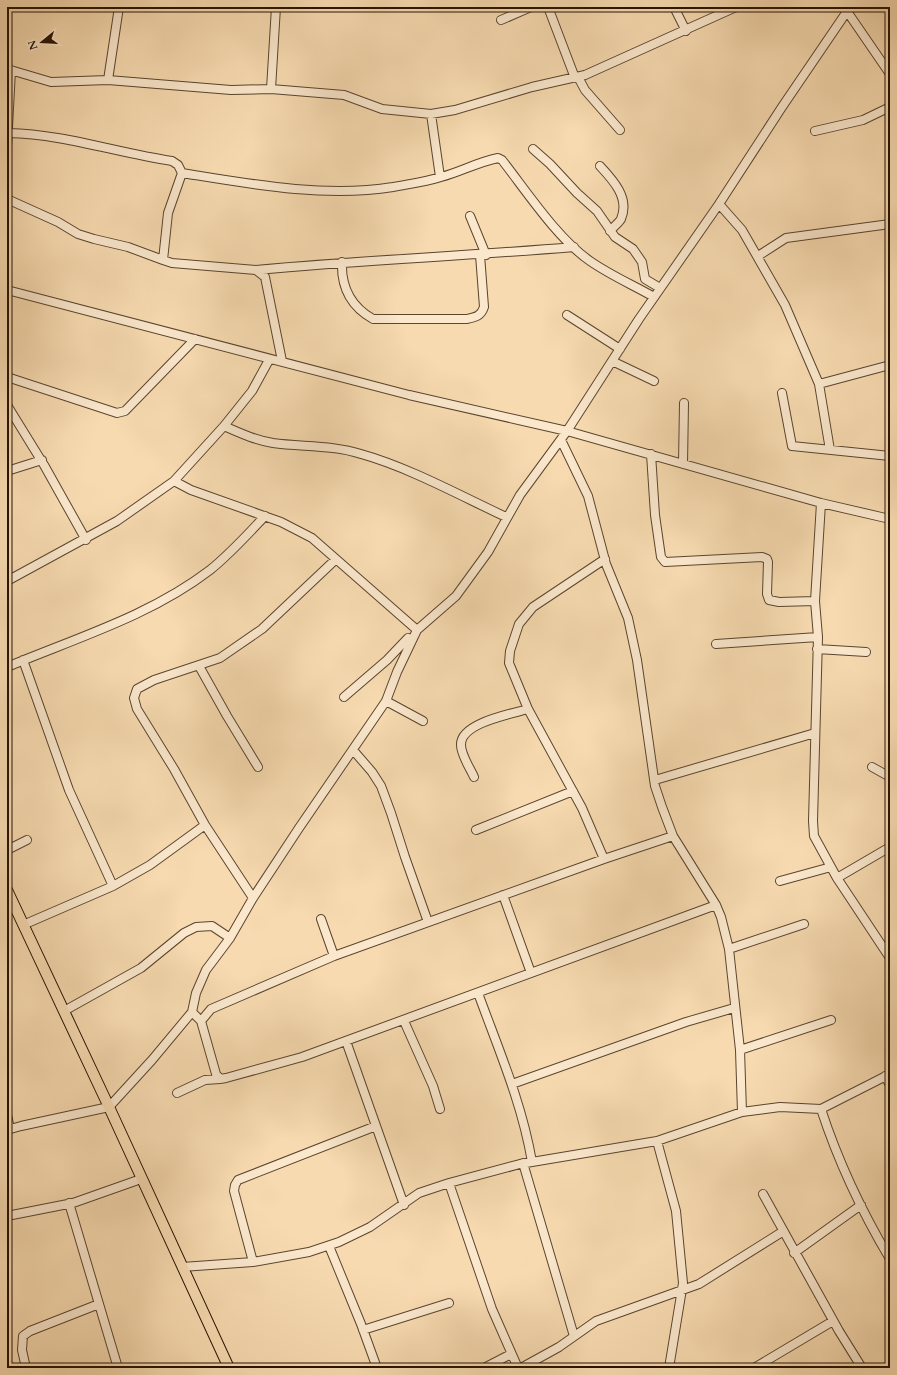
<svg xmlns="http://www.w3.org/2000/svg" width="897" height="1375" font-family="Cardo,serif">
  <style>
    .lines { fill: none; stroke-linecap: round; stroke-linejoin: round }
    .minor-casing { stroke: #5a452e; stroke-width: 10 }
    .major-casing { stroke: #261303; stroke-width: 12 }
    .minor { stroke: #fae7cc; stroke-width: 8 }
    .major { stroke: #f7dab0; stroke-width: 10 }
  </style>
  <rect width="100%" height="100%" fill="#f7dab0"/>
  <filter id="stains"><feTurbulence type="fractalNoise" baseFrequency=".005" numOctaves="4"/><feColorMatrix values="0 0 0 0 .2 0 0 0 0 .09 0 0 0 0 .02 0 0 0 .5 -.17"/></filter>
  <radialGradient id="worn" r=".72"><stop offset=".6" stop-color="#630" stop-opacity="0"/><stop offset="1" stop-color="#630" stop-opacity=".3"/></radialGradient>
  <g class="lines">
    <defs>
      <path id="minor" d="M 548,7 L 575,78
        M 674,7 L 686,31
        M 844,7 L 890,74
        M 501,20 L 531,7
        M 7,69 L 51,82 L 108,80 L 231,90 L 271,89 L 344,95 L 382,109 L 431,114 L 455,110 L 532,87 L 585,75 L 736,7
        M 578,77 L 585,90 L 620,130
        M 108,80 L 119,7
        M 271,89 L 276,7
        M 431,114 L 440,177
        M 815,131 L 863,120 L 890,107
        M 8,133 C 64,134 117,153 172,161 L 178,165 L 182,173 L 168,213 L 163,260 L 172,263 L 256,270 L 265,277 L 282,361
        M 7,146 L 11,70
        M 533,149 L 550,164 L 577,193 L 597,211 L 615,237 L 633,249 L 642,262 L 645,279 L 660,288
        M 600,166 C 613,180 630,198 621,219 C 619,223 613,227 610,231
        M 182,173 C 250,184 325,198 393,187 C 409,184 425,182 441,177 C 460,172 478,162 498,158 L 502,160 C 527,192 557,238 590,261 C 610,275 633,285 654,297
        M 7,199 L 58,222 L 78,234 L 94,239 L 128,247 L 163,260
        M 719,204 L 742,230 L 785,305 L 819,384 L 830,450
        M 470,216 L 486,255
        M 758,256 L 786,238 L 890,224
        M 342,262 C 341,287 350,306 373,319 L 467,319 C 476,317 481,316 484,307 L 480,255
        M 256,270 C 362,260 468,256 574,247
        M 7,290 L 409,395 L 567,431 L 821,503 L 890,519
        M 567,315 L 620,349
        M 612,361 L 654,381
        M 7,377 L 117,413 L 125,411 L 195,339
        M 819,384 L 890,365
        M 782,393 L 792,446 L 890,456
        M 7,405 L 44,465 L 86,540
        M 224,426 C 240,433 255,440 273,443 C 302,447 333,445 361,454 C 408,467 461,496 506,517
        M 561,440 L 588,496 L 606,564 L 628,618 L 637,660 L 655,786 L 662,807 L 673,836 L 716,905 L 721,917 L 729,949 L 740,1050 L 742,1112
        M 651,454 L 655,515 L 661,557 L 665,562 L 762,557 L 767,559 L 768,562 L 767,594 L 769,600 L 779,602 L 815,601
        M 683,464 L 684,403
        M 7,471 L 42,460
        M 174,481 L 191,490 L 281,522 L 312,538 L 417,630
        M 821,503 L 815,601 L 818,637 L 813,821 L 814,836 L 837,878 L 890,958
        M 7,581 L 117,521 L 174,481 L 224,426 L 252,391 L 269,360
        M 716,644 L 818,637
        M 817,649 L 866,652
        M 23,660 L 69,790 L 113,886
        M 199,666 L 227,716 L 258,767
        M 7,667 C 76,638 150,616 210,570 C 230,554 247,535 265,516
        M 344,697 L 387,660 L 408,638
        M 386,701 L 423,721
        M 353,750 L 372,772 L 381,786 L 391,813 L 405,857 L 428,922
        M 872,767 L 890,777
        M 474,777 C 470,768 461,755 461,745 C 460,723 511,714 528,709
        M 655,780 L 815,733
        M 476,830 L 573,791
        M 7,850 L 27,840
        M 604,859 L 582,808 L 528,709 L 509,663 L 510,651 L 519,624 L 533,607 L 605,559
        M 837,878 L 890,847
        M 780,881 L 831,867
        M 503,895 L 531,973
        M 253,898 L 205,825 L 174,769 L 137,709 L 134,698 L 137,689 L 154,680 L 220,658 L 262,629 L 335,560
        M 321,919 L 334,956
        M 23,925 L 113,886 L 150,865 L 205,825
        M 729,949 L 804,924
        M 478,993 C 498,1048 522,1103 532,1162
        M 64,1011 L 141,968 L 184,933 L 196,927 L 212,926 L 230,938
        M 192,1012 L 201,1021 L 216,1074 L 220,1079 L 226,1078 L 302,1057 L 716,905
        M 201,1021 L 211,1009 L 334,956 L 604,859 L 673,836
        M 404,1021 L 433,1086 L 440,1109
        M 346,1041 L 404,1205
        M 740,1050 L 831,1020
        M 885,1076 L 890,1085
        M 512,1084 L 686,1022 L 734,1008
        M 177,1093 L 205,1080 L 220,1079
        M 821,1109 C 838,1161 862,1212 890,1259
        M 7,1115 L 10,1129
        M 7,1130 L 21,1126 L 109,1107 L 152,1060 L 192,1012 L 196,993 L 206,970 L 230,938 L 253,898 L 299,828 L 386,701 L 397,672 L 417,630 L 456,596 L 488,552 L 520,495 L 567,431 L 639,319 L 719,204 L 782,107 L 850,7
        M 657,1141 L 676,1211 L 683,1283 L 669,1368
        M 523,1163 L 574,1336
        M 449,1183 L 492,1309 L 518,1368
        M 763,1194 L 839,1331 L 862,1368
        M 69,1203 L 118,1368
        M 7,1216 L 73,1203 L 141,1179
        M 329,1246 L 361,1324 L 377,1368
        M 794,1253 L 861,1205
        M 253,1262 L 234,1191 L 235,1185 L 238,1180 L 376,1126
        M 182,1267 L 253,1262 L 309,1252 L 339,1242 L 370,1227 L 419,1193 L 449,1183 L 520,1164 L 657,1141 L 742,1112 L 780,1107 L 821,1109 L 890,1074
        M 363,1330 L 449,1303
        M 26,1368 L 22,1350 L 23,1336 L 30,1331 L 99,1304
        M 484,1368 L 511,1354
        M 521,1368 L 559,1347 L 596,1321 L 699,1284 L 782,1232
        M 754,1368 L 833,1321"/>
      <path id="major" d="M 7,890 L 109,1107 L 229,1368"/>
    </defs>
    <use href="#minor" class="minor-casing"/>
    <use href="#major" class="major-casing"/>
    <use href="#minor" class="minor"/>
    <use href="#major" class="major"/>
  </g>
  <rect width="897" height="1375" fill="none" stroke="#f7dab0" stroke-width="24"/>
  <rect x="8" y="8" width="881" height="1359" fill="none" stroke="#261303" stroke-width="2"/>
  <rect x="12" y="12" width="873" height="1351" fill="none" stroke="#261303"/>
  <g transform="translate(42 42) rotate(252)" stroke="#fae7cc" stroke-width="3" paint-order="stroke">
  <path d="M0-3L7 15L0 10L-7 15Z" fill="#261303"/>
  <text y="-6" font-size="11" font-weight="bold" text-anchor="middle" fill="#261303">N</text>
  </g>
  <rect width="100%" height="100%" filter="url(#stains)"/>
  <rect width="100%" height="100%" fill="url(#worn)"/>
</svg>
